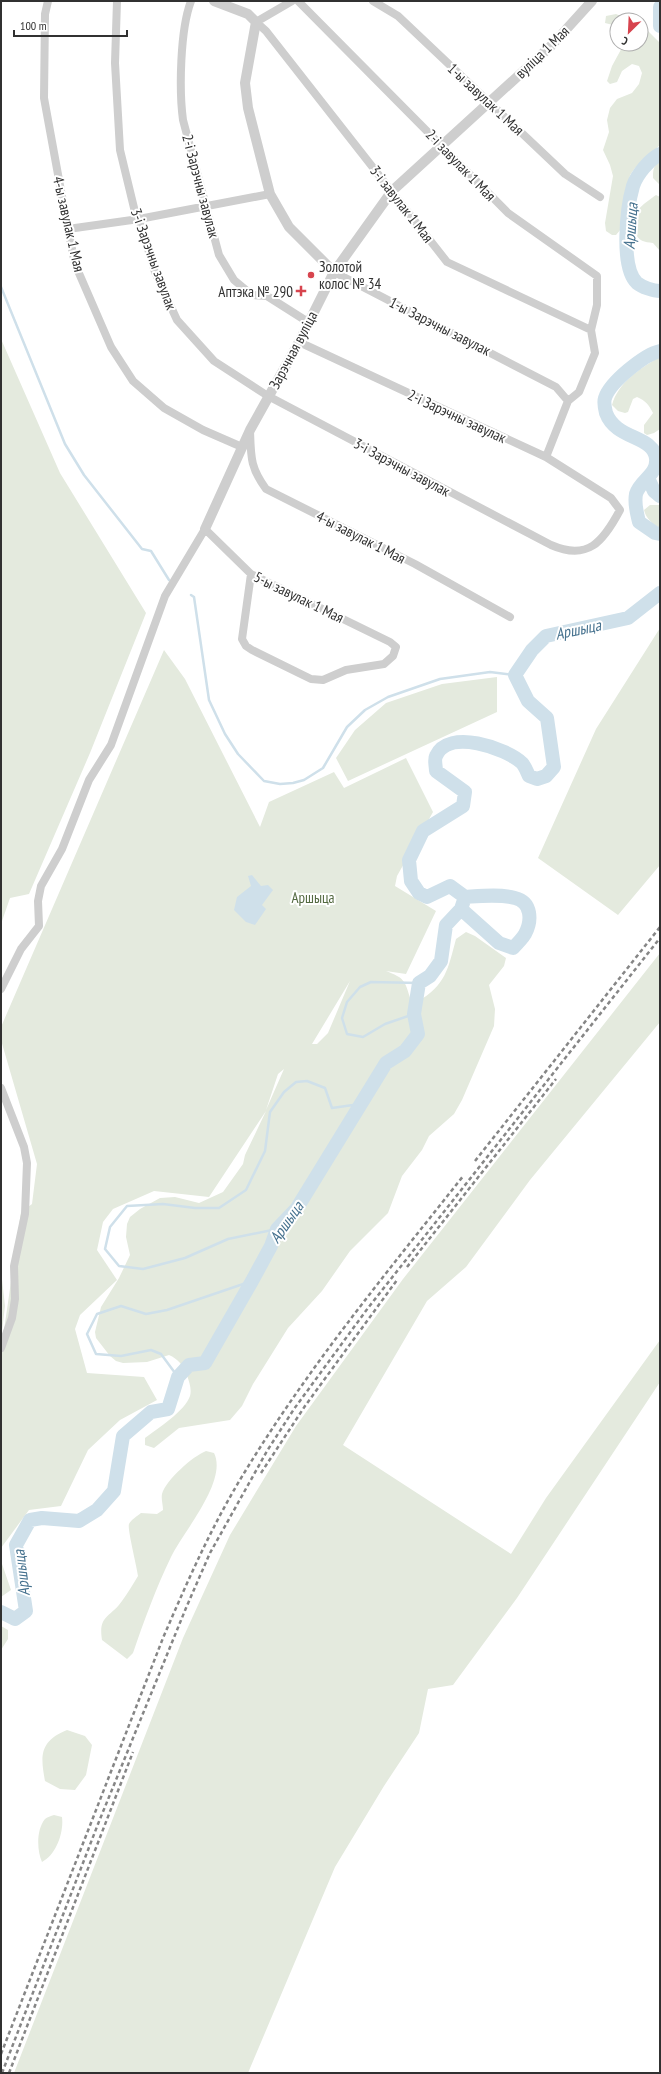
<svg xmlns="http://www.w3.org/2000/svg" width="661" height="2074" font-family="'PT Sans Narrow',sans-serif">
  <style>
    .green { fill: #e4eade; fill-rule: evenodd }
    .water { fill: #cfe0ea }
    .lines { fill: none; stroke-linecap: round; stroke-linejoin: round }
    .stream { stroke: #cfe0ea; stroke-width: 2.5 }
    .river { stroke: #cfe0ea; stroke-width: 14 }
    .minor { stroke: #cecece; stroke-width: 8 }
    .tertiary { stroke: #cecece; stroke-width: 10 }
    .rail { stroke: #868686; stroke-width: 2.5; stroke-dasharray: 4 3; stroke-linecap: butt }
    .poi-dot { fill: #d7444e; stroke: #fff; stroke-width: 1.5 }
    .labels { text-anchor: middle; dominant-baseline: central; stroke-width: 4; stroke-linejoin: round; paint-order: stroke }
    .street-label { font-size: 15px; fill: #313131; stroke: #fff }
    .poi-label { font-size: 15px; fill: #313131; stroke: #fff; text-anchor: start }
    .park-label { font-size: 15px; fill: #546a42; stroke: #fff }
    .water-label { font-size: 16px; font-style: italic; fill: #45718e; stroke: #fff }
  </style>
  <rect width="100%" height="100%" fill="#fff"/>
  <path class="green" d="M 616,14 L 631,20 L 617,20 L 617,26 L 605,23 L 606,16 Z
    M 641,24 L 660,43 L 660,145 L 635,168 L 630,175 L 621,229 L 616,235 L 612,235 L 606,231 L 605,223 L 613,176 L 610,165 L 603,150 L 609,132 L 607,120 L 610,108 L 617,99 L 632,93 L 639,84 L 642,73 L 639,66 L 632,64 L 622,71 L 617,82 L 610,84 L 607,81 L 612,66 L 624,44 L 641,44 Z
    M 660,161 L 660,185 L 653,178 C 653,171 653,165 660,161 Z
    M 656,195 L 660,197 L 660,251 L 653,243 C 644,242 639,241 635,233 C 625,215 644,204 656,195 Z
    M 1,339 L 60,473 L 146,613 L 90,753 L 29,894 L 10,898 L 1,924 Z
    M 658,358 L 660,358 L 660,429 L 654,433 L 647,435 L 644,433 L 644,425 L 653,413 C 649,405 646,401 637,397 L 633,399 L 628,412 L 625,413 L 618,411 L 612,405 C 618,383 639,369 658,358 Z
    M 650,505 L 660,505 L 660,528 C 652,524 646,518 644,510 Z
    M 660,628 L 660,865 L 618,915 L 538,858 L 596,729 Z
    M 164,650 L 185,679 L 260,827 L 269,802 L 334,772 L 344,788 L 406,758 L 433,812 L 397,876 L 395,886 L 436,911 L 406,974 L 386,971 C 404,978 405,980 410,998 L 417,1002 C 446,985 448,969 456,939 L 466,932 L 475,936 L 506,958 L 504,966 L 489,985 L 495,1009 L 494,1026 L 462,1100 L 454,1114 L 429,1136 L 422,1150 L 402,1176 L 388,1213 L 350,1251 L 322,1291 L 288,1328 L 253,1384 L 242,1406 L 230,1420 L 179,1428 L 154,1448 L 145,1445 L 145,1438 C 157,1429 185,1411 190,1396 C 192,1389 189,1382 187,1375 C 183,1365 178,1359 169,1355 L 147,1362 L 123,1363 L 116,1361 L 110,1356 L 96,1338 L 95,1332 L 101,1307 L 119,1278 L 130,1255 L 126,1237 L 127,1224 L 130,1217 L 140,1209 L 160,1198 L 175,1197 L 199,1203 L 223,1192 L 243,1164 L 245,1155 L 266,1111 L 209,1197 L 154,1191 L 113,1209 L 103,1222 L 97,1250 L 117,1280 L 80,1315 L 75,1329 L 87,1373 L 144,1377 L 157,1400 L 120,1420 L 88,1450 L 61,1506 L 29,1510 L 1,1548 L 1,1351 L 21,1212 L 32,1204 L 37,1164 L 1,1040 L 1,1027 ZM 350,981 L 328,1033 L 317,1044 L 312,1044 ZM 284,1069 L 266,1110 L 278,1074 Z
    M 497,677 L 497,712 L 348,781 L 336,758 L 355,730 L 386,703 L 442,684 Z
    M 660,953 L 660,1022 L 530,1180 L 466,1267 L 427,1301 L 343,1445 L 511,1554 L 546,1498 L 660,1340 L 660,1382 L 517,1598 L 453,1685 L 428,1689 L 419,1733 L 384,1786 L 335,1867 L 248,2073 L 14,2073 L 183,1638 L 230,1535 L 296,1426 L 403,1279 Z
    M 1,1270 L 5,1306 L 1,1340 Z
    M 206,1451 L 214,1453 C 228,1481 183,1532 171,1557 C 156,1588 144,1621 133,1653 L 127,1659 L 102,1640 C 98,1615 110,1618 122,1601 C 128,1593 133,1584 138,1576 C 137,1567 127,1528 129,1524 C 131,1520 137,1516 141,1513 L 157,1514 L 163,1510 C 163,1505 161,1499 162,1494 C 166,1480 193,1456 206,1451 Z
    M 1,1561 L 11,1590 L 1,1597 Z
    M 1,1626 L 8,1630 L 8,1639 L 1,1650 Z
    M 67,1730 L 85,1736 L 92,1745 L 86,1775 L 75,1790 L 60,1789 L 45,1781 C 40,1755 40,1741 67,1730 Z
    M 54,1815 L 62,1817 C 64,1833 56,1855 42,1862 C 37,1851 36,1830 45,1819 C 47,1817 51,1816 54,1815 Z"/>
  <path class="water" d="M 252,875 L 261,886 L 268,885 L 273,890 L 262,905 L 266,909 L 255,925 L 246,922 L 234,910 L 237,897 L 251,886 L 248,876 Z"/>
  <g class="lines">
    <path class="stream" d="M 1,287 L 65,444 L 84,475 L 142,549 L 151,551 L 169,580
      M 191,595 L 194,597 L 209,700 L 225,734 L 238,754 L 264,781 L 280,784 L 293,783 L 304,780 L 323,768 L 347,727 L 365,710 L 388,697 L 440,679 L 490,672 L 515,675
      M 414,1014 L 385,1024 L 363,1037 L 347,1034 L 342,1018 L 347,1002 L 360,987 L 371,982 L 419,983
      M 277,1229 L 228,1239 L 185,1258 L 143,1269 L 119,1266 L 105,1249 L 110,1227 L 127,1206 L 163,1204 L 195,1208 L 219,1208 L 246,1190 L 265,1151 L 270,1112 L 284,1092 L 296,1082 L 307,1081 L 325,1088 L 332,1108 L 360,1104
      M 178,1377 L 161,1354 L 151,1350 L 121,1356 L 96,1354 L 87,1334 L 97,1314 L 121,1306 L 146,1314 L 167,1310 L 252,1281"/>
    <path class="river" d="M 660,7 L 660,26
      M 660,154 C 649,160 637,174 633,186 C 627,207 620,267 637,283 C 642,287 653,291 660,291
      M 660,351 C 645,354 610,382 605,398 C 604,401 605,409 606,413 C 616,440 653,435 656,458 C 658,475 640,480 636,494 C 634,504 637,513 639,522 L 655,533 L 660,534
      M 648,478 L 654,491 L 660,496
      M 461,909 L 499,943 L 513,948 C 517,944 522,939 525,934 C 532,921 532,902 515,898 C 500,894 481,896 465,897
      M 1,1612 L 15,1619 L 26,1611 L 16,1545 L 30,1520 L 42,1518 L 79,1521 L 97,1510 L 114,1491 L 123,1436 L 151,1412 L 168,1409 L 178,1377 L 189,1365 L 205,1363 L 252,1281 L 271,1246 L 277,1229 L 297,1208 L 386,1063 L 405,1051 L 418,1034 L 414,1014 L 419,983 L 430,976 L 441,961 L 446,925 L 461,909 L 465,897 L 450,886 L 427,897 L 419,893 L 411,881 L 409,860 L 423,831 L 463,806 L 465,792 L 436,771 C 436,766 434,760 436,756 C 448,728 506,748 522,763 C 525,766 527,772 529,776 L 537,779 L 546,776 L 554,767 L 547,718 L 528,701 L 515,675 L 532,650 L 546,636 L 628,618 L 660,593"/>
    <path class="minor" d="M 48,1 L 45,14 L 44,98 L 68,229 L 75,264 L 111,347 L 133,381 L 164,408 L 203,430 L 242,447
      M 117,1 L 115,63 L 120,150 L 135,212 L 139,219 L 155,272 L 177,320 L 214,361 L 268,396 L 551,545 C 588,561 603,542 620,510 L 611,498 L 546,457 L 299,342
      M 191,1 C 180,30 179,90 183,120 L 219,255 L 234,280 L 252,295 L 267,296 L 308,322
      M 292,1 L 256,22 L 266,31 L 447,262 L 591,330
      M 298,1 L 508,213 L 597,276 L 597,305 L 591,330 L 595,353 L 579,392 L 568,401 L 546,457
      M 373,1 L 398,16 L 565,174 L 600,197
      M 68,229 L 139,219 L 270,194
      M 334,272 L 556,387 L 568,401
      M 250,430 C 251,457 250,467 266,489 L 415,564 L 510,617
      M 1,989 L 21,949 L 39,926 L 38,901 L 41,886 L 62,849 L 89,780 L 111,745 L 165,596 L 205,529 L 251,574 L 390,642 L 396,647 L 393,656 L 384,664 L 346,670 L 323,680 L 311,679 L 252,650 L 246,646 L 242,639 L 251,574
      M 1,1088 L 24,1147 L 27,1163 L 25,1214 L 14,1266 L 15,1299 L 12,1318 L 1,1348"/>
    <path class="tertiary" d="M 214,1 L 248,14 L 256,22 L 245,83 L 248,108 L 270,194 L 289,227 L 334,272
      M 205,529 L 250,430 L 299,342 L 334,272 L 392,191 L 552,45 L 592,1"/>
    <path class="rail" d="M 475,1161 L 660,927
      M 407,1267 L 556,1079
      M 261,1473 L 305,1406 L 397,1280
      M 1,2054 L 163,1638 C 188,1580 213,1523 246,1470 C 310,1365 388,1271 464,1175
      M 2,2073 L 98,1824 L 186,1608 L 210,1553 L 267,1451 L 294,1409 L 368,1308 L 660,938
      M 9,2073 L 133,1752"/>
  </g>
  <g class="poi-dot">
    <circle cx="311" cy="275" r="4"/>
    <path d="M299 285h4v4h4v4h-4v4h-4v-4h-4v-4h4z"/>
  </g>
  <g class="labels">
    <g class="street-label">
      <text transform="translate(542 52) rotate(-44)">вуліца 1 Мая</text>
      <text transform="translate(486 99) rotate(43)">1-ы завулак 1 Мая</text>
      <text transform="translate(461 165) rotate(46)">2-і завулак 1 Мая</text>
      <text transform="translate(201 186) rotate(75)">2-і Зарэчны завулак</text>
      <text transform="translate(402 204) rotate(52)">3-і завулак 1 Мая</text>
      <text transform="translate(69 224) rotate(77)">4-ы завулак 1 Мая</text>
      <text transform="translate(154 259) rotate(70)">3-і Зарэчны завулак</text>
      <text transform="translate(440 326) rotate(27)">1-ы Зарэчны завулак</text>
      <text transform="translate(293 350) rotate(-62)">Зарэчная вуліца</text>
      <text transform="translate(457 416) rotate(25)">2-і Зарэчны завулак</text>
      <text transform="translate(402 467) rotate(28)">3-і Зарэчны завулак</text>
      <text transform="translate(361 537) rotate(27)">4-ы завулак 1 Мая</text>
      <text transform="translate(299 597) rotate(26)">5-ы завулак 1 Мая</text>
    </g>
    <g class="poi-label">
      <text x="319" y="266">Золотой<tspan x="319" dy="17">колос № 34</tspan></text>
      <text x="293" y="291" text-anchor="end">Аптэка № 290</text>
    </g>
    <g class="park-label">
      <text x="313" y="897">Аршыца</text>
    </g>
    <g class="water-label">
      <text transform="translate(630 226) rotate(-86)">Аршыца</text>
      <text transform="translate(578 629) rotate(-12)">Аршыца</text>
      <text transform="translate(286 1222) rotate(-55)">Аршыца</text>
      <text transform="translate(21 1573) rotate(-97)">Аршыца</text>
    </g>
  </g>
  <rect width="661" height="2074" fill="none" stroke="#313131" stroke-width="4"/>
  <g transform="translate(629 32) rotate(204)"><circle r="19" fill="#ffffff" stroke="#adadad"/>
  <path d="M0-3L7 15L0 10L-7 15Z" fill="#d7444e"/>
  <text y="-6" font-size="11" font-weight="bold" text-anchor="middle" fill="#313131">С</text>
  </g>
  <path d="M14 30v6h113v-6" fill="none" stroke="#313131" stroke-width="2"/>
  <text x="20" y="30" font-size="12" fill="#313131" stroke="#ffffff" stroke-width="3" paint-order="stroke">100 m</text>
</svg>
